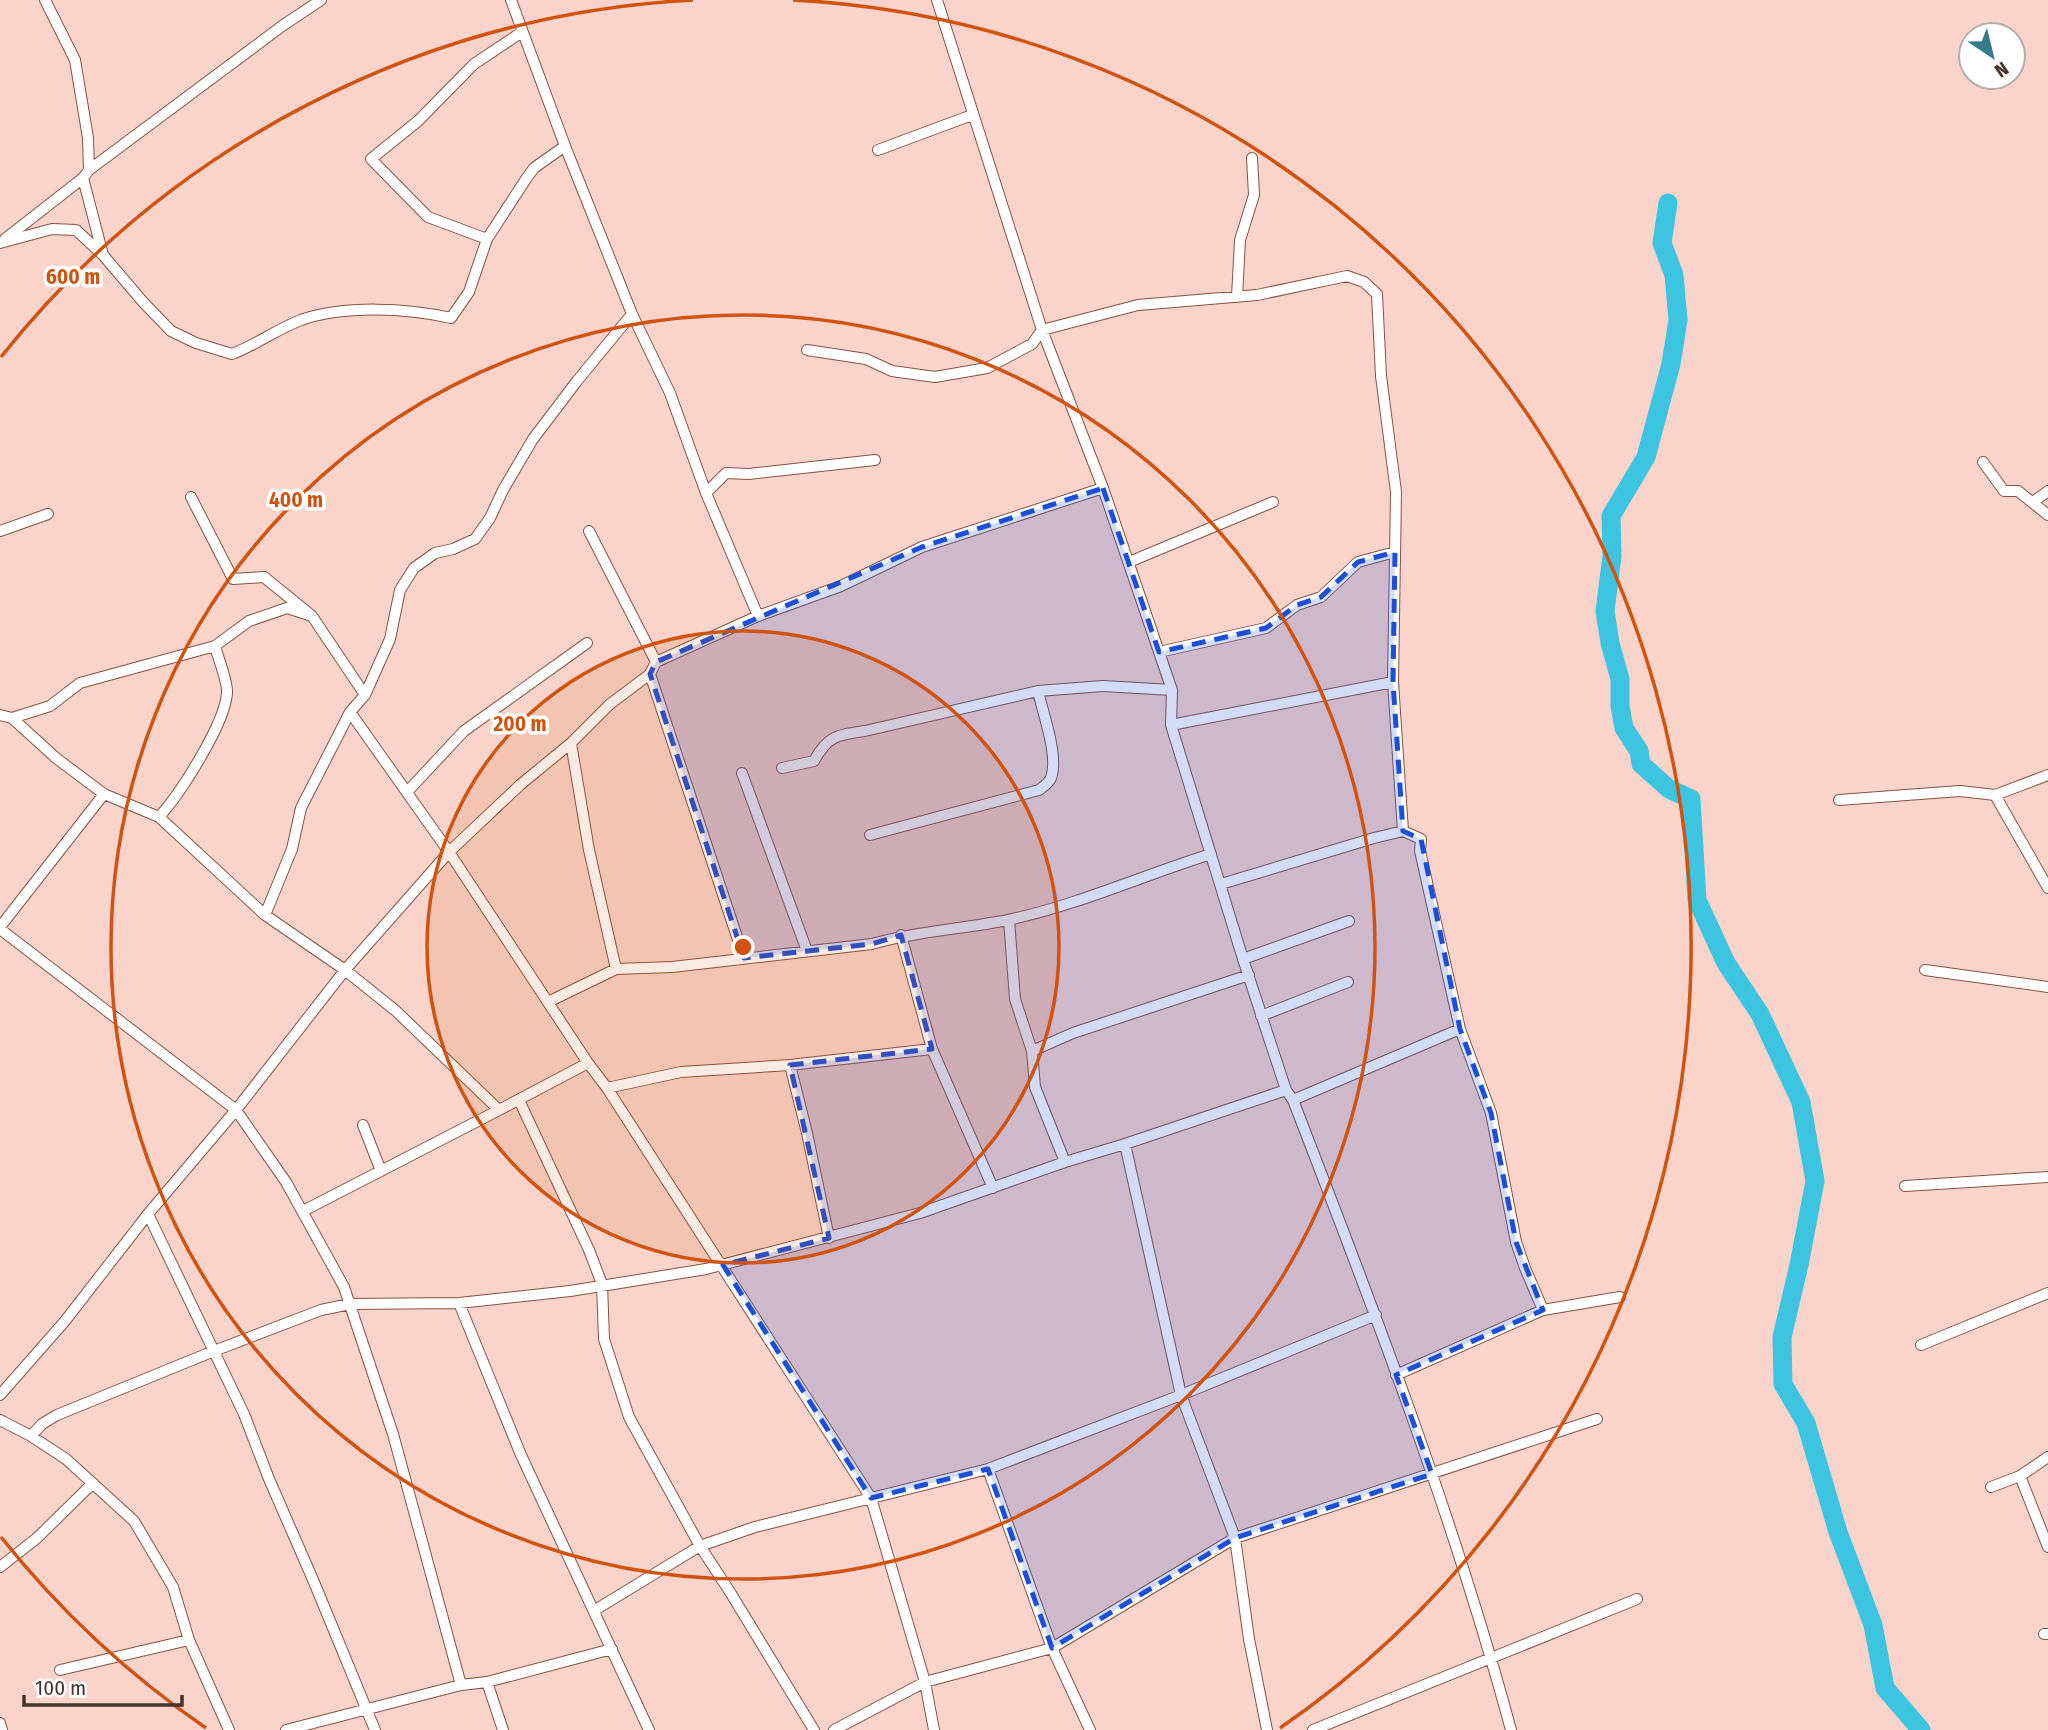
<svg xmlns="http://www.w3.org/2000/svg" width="2048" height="1730" font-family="'Fira Sans Condensed',sans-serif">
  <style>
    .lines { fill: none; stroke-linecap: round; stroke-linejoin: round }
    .river { stroke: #3cc4e1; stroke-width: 19 }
    .minor-casing { stroke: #875245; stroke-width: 12 }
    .minor { stroke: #fff; stroke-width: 10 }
    .marked { fill: #1d4ed8; fill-opacity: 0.2; stroke: #1d4ed8; stroke-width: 5; stroke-dasharray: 14 9; stroke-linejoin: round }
    .ring { fill: none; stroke: #d05311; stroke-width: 3.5 }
    .centre { fill: #d05311; stroke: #fff; stroke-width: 3.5 }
    .ring-label { font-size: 21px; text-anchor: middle; font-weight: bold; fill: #d05311; stroke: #fff; stroke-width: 7; stroke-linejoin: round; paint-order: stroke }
  </style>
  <rect width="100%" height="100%" fill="#fad4ca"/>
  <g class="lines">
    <path class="river" d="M 1668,203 L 1662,243 L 1674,275 L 1678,320 L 1671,364 L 1646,457 L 1611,516 L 1612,556 L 1605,611 L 1610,643 L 1620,679 L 1620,706 L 1624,728 L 1639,751 L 1641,764 L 1669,789 L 1691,799 L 1697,900 L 1726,963 L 1760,1014 L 1801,1102 L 1815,1181 L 1799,1265 L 1782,1337 L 1783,1384 L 1806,1423 L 1838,1532 L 1873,1625 L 1885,1688 L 1921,1730"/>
    <defs>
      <path id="minor" d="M 45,0 L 75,60 L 88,138 L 89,170
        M 511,0 L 565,146 L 632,314 L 670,393 L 706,493 L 758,616
        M 937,0 L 1042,330 L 1103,488 L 1172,690 L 1171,725 L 1243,959 L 1286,1090 L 1293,1100 C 1373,1307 1453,1515 1511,1730
        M 878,150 L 972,115
        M 83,178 L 103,255
        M 5,239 L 83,178 L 89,170 L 282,26 L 321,0
        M 487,239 L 428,217 L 371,159 L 418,121 L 474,64 L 522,32
        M 0,243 L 52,229 L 76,230 L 103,255 L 143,302 L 171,331 L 196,343 L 232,354 C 256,345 277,329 301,320 C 344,305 407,308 451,318 L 469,292 L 487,239 L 526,179 L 534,168 L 565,146
        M 1237,297 L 1240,240 L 1254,195 L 1252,158
        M 807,350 L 866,359 L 892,371 L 935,377 L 987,368 L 1032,344 L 1042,330 L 1138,305 L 1257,295 L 1347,276 L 1364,282 L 1377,294 L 1381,376 L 1396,492 L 1393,682 L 1403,831
        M 1983,462 L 2004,491 L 2018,491 L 2048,515
        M 706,493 L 726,473 L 749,474 L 875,460
        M 191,497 L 233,579 L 264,577 L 312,616 L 365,695
        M 2033,502 L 2048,491
        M 0,531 L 48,514
        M 589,531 L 656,662
        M 1129,562 L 1273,502
        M 1159,652 L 1266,628 L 1297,605 L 1321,597 L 1358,562 L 1395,552
        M 650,674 L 744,958
        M 350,712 L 449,852 L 588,1063 L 607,1088 L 871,1498 L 925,1682 L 934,1730
        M 0,715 L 12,718 L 56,758 L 104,794 L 159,817 L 265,915 L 345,970 L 396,1011 L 499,1110 L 588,1063
        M 12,718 L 50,706 L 80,683 L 215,646 L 249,621 L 287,608 L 312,616
        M 1171,725 L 1393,682
        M 571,743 L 589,850 L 616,969
        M 782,768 L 814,761 C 828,735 838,735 865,731 L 1038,691 L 1103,686 L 1172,690
        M 742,773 L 807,951
        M 2048,775 L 1995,795 L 2048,888
        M 407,792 L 464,731 L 587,643
        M 1839,800 L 1960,791 L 1995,795
        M 159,817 C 180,794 225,724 227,693 C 228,682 218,658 215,646
        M 870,835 L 1039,790 C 1044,786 1048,784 1051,778 C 1059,756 1043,714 1038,691
        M 1221,884 L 1374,838 L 1403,831 L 1421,839 L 1420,851 L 1460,1029 L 1491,1113 L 1516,1242 L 1525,1268 L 1543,1310
        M 265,915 L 292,849 L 301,808 L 350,712 L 365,695 L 390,639 L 400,590 L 414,568 L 435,553 L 453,549 L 475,539 L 490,518 L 503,490 L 533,439 L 577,381 L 632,314
        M 1009,920 L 1015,999 L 1032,1051 L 1035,1087 L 1065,1162
        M 0,927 L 104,794
        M 0,929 L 236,1110 L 286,1182 L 344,1287 L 393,1434 L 461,1685
        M 901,935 L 932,1049 L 993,1188
        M 1243,959 L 1349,921
        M 1925,970 L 2048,987
        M 548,1002 L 616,969 L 672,967 L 872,944 C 917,931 963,929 1008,920 C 1078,905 1144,875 1211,854
        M 1261,1016 L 1348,982
        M 1032,1051 L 1073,1033 L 1249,975
        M 790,1065 L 807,1133 L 829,1238
        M 607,1088 L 681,1072 L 790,1065 L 932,1049
        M 519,1100 L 589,1250 L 602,1284 L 604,1339 L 629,1417 L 700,1546 L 730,1592 L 814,1730
        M 1293,1100 L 1460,1029
        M 363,1125 L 381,1171
        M 1125,1144 L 1181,1395 L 1235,1538 L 1249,1639 L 1267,1730
        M 1905,1186 L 2048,1177
        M 303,1211 L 499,1110
        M 148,1214 L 244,1414 L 269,1479 L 314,1582 L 375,1730
        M 459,1303 L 521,1455 L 649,1730
        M 1921,1345 L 2048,1293
        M 1396,1375 L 1543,1310 L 1620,1297
        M 0,1395 L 65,1321 L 148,1214 L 236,1110 L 345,970 L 449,852 L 520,785 L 571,743 L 610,704 L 650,674 L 656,662 L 758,616 L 841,586 L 922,547 L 1103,488
        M 0,1420 L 31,1436 L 42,1424 L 57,1415 L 214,1351 L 321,1310 L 350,1304 L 459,1303 L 570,1291 L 706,1269 L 920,1213 L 1065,1162 L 1125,1144 L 1286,1090
        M 31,1436 L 66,1459 L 134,1521 L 173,1587 L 189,1640 L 229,1730
        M 988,1469 L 1052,1648 L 1090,1730
        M 2020,1476 L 2048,1547
        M 1991,1487 L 2020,1476 L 2048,1457
        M 0,1567 L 37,1538 L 93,1483
        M 595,1610 L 700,1546 L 755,1527 L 988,1469 L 1181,1395 L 1376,1315
        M 2044,1634 L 2048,1634
        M 60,1670 L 189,1640
        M 487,1682 L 503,1730
        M 0,1723 L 2,1730
        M 286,1730 L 461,1685 L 487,1682 L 612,1649
        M 834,1730 L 925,1682 L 1052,1648 L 1235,1538 L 1597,1419
        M 1313,1730 L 1637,1599"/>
    </defs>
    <use href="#minor" class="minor-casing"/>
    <use href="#minor" class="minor"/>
  </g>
  <path class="marked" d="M 1103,488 L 1159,652 L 1266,628 L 1297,605 L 1321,597 L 1358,562 L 1395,552 L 1393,682 L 1403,831 L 1421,839 L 1460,1029 L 1491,1113 L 1516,1242 L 1543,1310 L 1396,1375 L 1432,1474 L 1235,1538 L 1052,1648 L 988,1469 L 871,1498 L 723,1265 L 829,1238 L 790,1065 L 932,1049 L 901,935 L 872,944 L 744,958 L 650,674 L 656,662 L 922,547 Z"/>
  <circle cx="743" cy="947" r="316" fill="#d05311" fill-opacity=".12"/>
  <g class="ring">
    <circle cx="743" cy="947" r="316"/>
    <circle cx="743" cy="947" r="632"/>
    <path d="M206 1728A948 948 0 0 1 1 1537M1 357A948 948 0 0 1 693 0M793 0A948 948 0 0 1 1280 1728"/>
  </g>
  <circle cx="743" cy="947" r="10" class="centre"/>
  <g class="ring-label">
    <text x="73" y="284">600 m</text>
    <text x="296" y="507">400 m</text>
    <text x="520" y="731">200 m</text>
  </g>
  <g transform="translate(1992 56) rotate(145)"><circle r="33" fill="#ffffff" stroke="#b7adab" stroke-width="2"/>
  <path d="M0-5L12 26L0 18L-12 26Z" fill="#387c8b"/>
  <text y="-10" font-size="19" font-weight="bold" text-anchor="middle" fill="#4a322c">N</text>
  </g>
  <path d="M24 1695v10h158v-10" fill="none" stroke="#4a322c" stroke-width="3.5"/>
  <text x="35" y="1695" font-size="21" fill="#4a322c" stroke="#ffffff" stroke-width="5" paint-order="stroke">100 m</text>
</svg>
